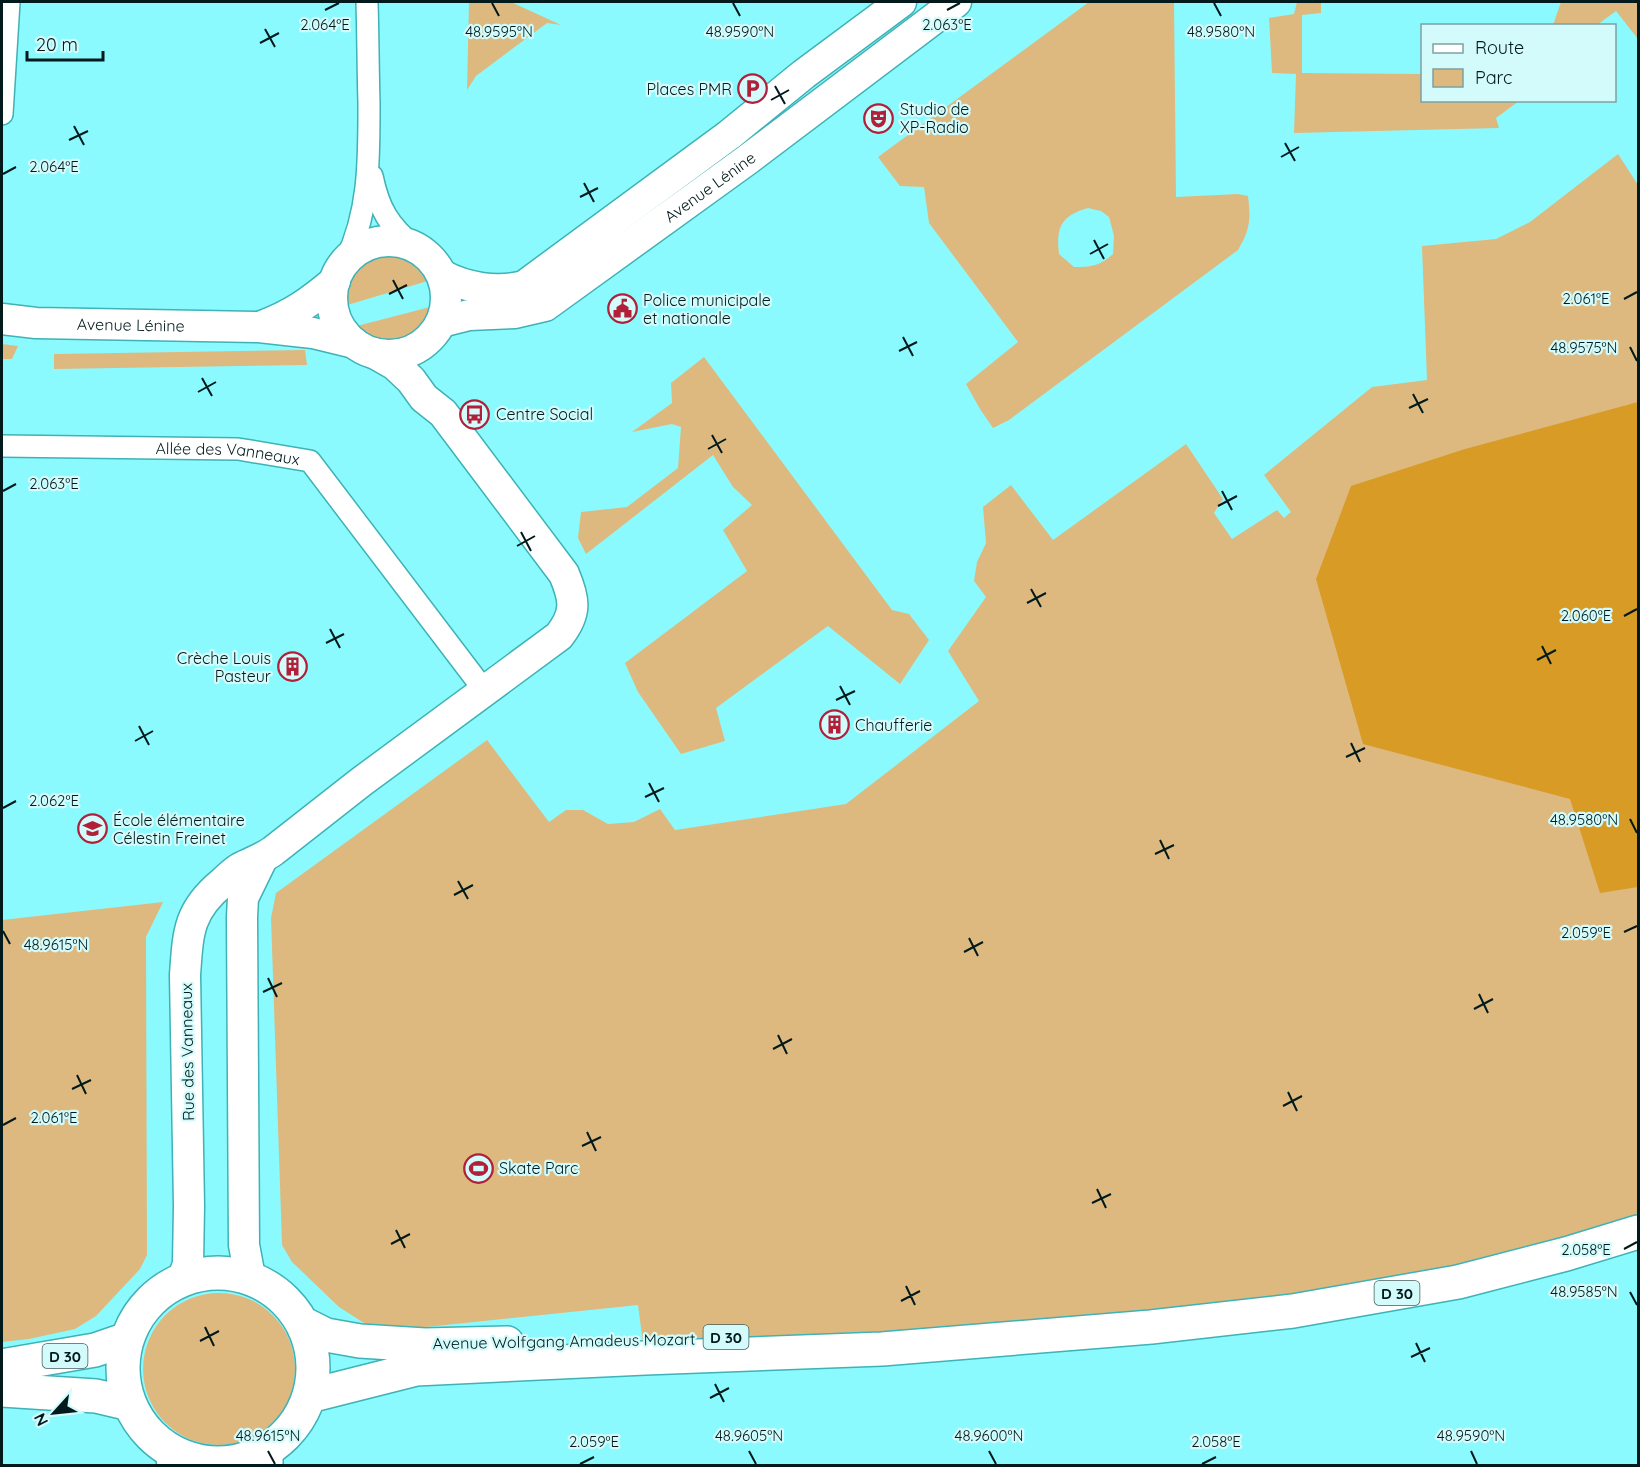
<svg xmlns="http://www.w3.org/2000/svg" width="1640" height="1467" font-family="Quicksand,sans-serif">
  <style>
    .green { fill: #deb97f; fill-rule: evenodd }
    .forest { fill: #d79b26 }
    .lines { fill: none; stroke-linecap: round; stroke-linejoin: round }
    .street-casing { stroke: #3eb2b6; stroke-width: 24 }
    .secondary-casing { stroke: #3eb2b6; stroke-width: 33 }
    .primary-casing { stroke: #3eb2b6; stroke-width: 36 }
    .street { stroke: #fff; stroke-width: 21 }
    .secondary { stroke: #fff; stroke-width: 30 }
    .primary { stroke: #fff; stroke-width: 33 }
    .ticks { fill: none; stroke: #021a1b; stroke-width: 2 }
    .labels { text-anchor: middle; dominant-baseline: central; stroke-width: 4.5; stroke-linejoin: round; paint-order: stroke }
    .shield { fill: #d3fbfc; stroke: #415e5e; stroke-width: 1.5 }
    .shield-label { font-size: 15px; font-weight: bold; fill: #021a1b }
    .poi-label { font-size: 16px; fill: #021a1b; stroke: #d3fbfc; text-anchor: start }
    .street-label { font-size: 16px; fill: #021a1b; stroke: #d3fbfc }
    .ticks-label { font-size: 15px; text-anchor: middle; fill: #021a1b; stroke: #d3fbfc; stroke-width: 4.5; stroke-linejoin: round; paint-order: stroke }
  </style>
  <rect width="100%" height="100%" fill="#8bfafe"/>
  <path class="green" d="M 469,2 L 511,2 L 561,25 L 547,23 L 476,76 L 467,90 Z
    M 1089,2 L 1174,2 L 1176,197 L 1238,194 L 1248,196 C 1251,220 1250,230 1238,250 L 1009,420 L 993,428 L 980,409 L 966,384 L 1018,342 L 929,223 L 924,187 L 900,186 L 878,157 ZM 1088,208 L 1101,211 L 1109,217 L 1114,236 L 1113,254 C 1100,266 1091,267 1074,267 L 1059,254 C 1056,227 1061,216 1088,208 Z
    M 1297,2 L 1321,2 L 1321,13 L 1302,15 L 1302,73 L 1422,74 L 1422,100 L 1519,101 L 1496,118 L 1499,128 L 1294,133 L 1296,74 L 1272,73 L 1269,18 L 1294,14 Z
    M 1561,2 L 1638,2 L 1638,39 L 1616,11 L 1597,25 L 1553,25 Z
    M 1618,154 L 1638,185 L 1638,1241 L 1457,1294 L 645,1358 L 638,1305 L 378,1332 L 339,1307 L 292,1262 L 282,1245 L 271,918 L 276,893 L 487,740 L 549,822 L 566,810 L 583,810 L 608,824 L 634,822 L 660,809 L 675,830 L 846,804 L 979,701 L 948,651 L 986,597 L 974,581 L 977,562 L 986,543 L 983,507 L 1011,485 L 1053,540 L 1186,444 L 1223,499 L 1214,513 L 1232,539 L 1277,510 L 1284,518 L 1291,512 L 1264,475 L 1372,387 L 1427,380 L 1422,246 L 1496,239 L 1530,222 Z
    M 382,253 C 407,254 417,259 431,280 L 344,306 C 346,277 352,262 382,253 Z
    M 434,306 C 422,345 383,357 353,327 Z
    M 2,344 L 18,346 L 12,359 L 2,359 Z
    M 305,350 L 307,365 L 54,369 L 54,354 Z
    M 704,357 L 892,610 L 909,614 L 929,640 L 900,684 L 828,626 L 716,708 L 725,741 L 681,754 L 638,692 L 625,663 L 747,571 L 723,530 L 752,505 L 733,487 L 713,455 L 586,554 L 578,538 L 581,512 L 627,507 L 678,468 L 681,427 L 672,424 L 632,432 L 672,403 L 671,383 Z
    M 163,902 L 146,937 L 147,1255 L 140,1269 L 96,1316 L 75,1329 L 29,1339 L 2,1342 L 2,920 Z
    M143 1369a76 76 0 1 1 152 0a76 76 0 1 1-152 0Z"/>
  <path class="forest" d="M 1638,402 L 1638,887 L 1600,893 L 1570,799 L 1363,744 L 1316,579 L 1351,486 L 1465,449 Z"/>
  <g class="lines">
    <defs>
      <g id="street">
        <path d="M 2,114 L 9,2"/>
        <path d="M 372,176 C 379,210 389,225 414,247"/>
        <path d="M 345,262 C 370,212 369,158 369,103 C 368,69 368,35 367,2"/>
        <path id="s1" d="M 2,446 L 238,449 L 310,461 L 484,690"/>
        <path d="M 166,1450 L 168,1466"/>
        <path d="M 272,1466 L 272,1446"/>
      </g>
      <g id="secondary">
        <circle cx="389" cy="298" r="57"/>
        <path d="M 442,275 C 466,288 497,293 524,286 L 729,135 L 804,74 L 901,2"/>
        <path id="s2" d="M 2,319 L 36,323 L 259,327 L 313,333 L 354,343"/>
        <path id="s3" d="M 441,322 L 469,315 L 515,313 L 545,306 L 747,160 L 956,2"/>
        <path d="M 262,326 C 292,315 310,302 335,281"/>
        <path d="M 250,1277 L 244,1245 L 242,917 L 243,898 L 262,859"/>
        <path d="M 183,1278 L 188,1264 L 189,1206 L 185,975 C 188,933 188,911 222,883 C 228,878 233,872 240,868 C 251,862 262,859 273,851 L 361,782 L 559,636 C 577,613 575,600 564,574 L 443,413 L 424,398 L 411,380 L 395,365 L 374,353"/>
      </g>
      <path id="primary" d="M123 1368a95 95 0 1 1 190 0a95 95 0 1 1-190 0Z
        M 304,1324 L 326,1335 L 360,1341 L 425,1345 L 507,1343
        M 2,1366 L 95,1350 L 127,1339
        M 2,1390 L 96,1396 L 130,1404
        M 309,1396 L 416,1369 L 645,1358 L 882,1349 L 1151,1327 L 1293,1311 L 1458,1282 L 1566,1254 L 1638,1232"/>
    </defs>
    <use href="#street" class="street-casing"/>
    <use href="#secondary" class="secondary-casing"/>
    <use href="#primary" class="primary-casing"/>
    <use href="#street" class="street"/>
    <use href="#secondary" class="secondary"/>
    <use href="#primary" class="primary"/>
  </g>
  <path class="ticks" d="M 492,3 L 499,16M 733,3 L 740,16M 1214,3 L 1221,16M 325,10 L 339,3M 947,10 L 960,3M 265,29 L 275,47M 260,43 L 279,33M 775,86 L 785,104M 771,100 L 789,90M 74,126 L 84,145M 69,140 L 88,131M 1285,143 L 1295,161M 1281,157 L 1299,147M 3,174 L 16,167M 584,183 L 594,202M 580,197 L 598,188M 1094,240 L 1104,259M 1090,254 L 1108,244M 393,280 L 403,299M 389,294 L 407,285M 1624,299 L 1637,292M 903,337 L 913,356M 1630,347 L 1637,361M 899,351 L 917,342M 202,378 L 212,396M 198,392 L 216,382M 1413,394 L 1423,413M 1409,408 L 1428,399M 712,435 L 722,453M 708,449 L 726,439M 3,491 L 16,484M 1222,491 L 1232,510M 1218,506 L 1237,496M 521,532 L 531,551M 517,546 L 535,536M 1031,589 L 1041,607M 1027,603 L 1046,593M 1624,616 L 1637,609M 330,629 L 340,648M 326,643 L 344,634M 1542,646 L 1551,664M 1537,660 L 1556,650M 840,686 L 850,705M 836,700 L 855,691M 139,726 L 149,745M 135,741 L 153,731M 1351,743 L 1360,762M 1346,757 L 1365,748M 649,783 L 659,802M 645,797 L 664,788M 3,808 L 16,801M 1630,819 L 1637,833M 1160,840 L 1169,859M 1155,854 L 1174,845M 458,881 L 468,899M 454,895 L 473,885M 3,931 L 10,944M 1624,932 L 1637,926M 969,938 L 978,956M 964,952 L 983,942M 268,978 L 277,997M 263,992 L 282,983M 1479,994 L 1488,1013M 1474,1009 L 1493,999M 778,1035 L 787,1054M 773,1049 L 792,1039M 77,1075 L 86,1094M 72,1089 L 91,1080M 1288,1092 L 1297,1111M 1283,1106 L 1302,1096M 3,1125 L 16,1118M 587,1132 L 596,1151M 582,1146 L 601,1137M 1097,1189 L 1106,1208M 1092,1203 L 1111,1194M 396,1230 L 405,1248M 391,1244 L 410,1234M 1624,1249 L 1637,1242M 906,1286 L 915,1305M 1630,1292 L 1637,1305M 901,1301 L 920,1291M 205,1327 L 214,1346M 200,1341 L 219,1331M 1416,1343 L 1425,1362M 1411,1357 L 1430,1348M 715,1384 L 724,1402M 710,1398 L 729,1388M 268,1451 L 275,1464M 749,1451 L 756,1464M 989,1451 L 996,1464M 1471,1451 L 1477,1464M 580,1464 L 594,1457M 1202,1464 L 1216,1457"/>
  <defs>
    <symbol id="parking-ring" viewBox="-11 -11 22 22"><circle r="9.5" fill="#d3fbfc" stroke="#b21f38" stroke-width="1.5"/><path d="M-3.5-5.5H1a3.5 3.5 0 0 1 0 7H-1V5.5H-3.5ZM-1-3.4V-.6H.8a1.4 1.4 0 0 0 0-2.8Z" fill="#b21f38"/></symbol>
    <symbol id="theatre-ring" viewBox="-11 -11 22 22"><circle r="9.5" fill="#d3fbfc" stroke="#b21f38" stroke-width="1.5"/><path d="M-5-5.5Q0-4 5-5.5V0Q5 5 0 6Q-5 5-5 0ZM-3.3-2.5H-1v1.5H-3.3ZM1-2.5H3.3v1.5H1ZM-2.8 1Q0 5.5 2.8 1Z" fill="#b21f38"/></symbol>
    <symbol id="civic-ring" viewBox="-11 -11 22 22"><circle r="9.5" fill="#d3fbfc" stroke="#b21f38" stroke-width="1.5"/><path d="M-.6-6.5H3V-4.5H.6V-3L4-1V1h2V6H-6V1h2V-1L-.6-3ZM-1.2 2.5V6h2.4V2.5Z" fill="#b21f38"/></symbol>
    <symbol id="bus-ring" viewBox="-11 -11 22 22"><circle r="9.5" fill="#d3fbfc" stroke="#b21f38" stroke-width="1.5"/><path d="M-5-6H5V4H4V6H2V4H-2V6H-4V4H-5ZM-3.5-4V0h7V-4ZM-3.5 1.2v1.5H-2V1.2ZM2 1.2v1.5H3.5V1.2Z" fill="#b21f38"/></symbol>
    <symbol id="building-ring" viewBox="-11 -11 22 22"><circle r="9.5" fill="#d3fbfc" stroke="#b21f38" stroke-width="1.5"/><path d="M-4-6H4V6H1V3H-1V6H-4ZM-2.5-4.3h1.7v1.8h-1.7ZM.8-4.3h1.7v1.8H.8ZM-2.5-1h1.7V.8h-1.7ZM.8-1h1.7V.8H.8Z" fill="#b21f38"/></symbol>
    <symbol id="school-ring" viewBox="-11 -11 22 22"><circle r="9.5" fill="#d3fbfc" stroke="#b21f38" stroke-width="1.5"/><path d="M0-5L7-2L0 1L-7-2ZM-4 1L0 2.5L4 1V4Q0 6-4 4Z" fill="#b21f38"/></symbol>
    <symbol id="stadium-ring" viewBox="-11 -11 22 22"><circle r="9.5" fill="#d3fbfc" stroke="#b21f38" stroke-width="1.5"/><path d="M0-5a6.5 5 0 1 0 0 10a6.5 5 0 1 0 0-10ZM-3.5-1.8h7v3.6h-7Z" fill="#b21f38"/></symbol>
  </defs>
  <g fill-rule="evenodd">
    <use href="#parking-ring" x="736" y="72" width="33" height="33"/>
    <use href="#theatre-ring" x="862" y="102" width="33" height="33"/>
    <use href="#civic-ring" x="606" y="292" width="33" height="33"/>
    <use href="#bus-ring" x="458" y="398" width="33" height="33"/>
    <use href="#building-ring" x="276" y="650" width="33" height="33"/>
    <use href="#building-ring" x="818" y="708" width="33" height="33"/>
    <use href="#school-ring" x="76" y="812" width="33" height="33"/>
    <use href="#stadium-ring" x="462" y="1152" width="33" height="33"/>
  </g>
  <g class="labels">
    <g class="shield">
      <rect x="1374.5" y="1281" width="45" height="24" rx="4.5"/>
      <rect x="703.5" y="1325" width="45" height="24" rx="4.5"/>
      <rect x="42.5" y="1344" width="45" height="24" rx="4.5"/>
    </g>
    <g class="shield-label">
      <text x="1397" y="1293">D 30</text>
      <text x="726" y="1337">D 30</text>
      <text x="65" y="1356">D 30</text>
    </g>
    <g class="poi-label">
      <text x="732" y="89" text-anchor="end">Places PMR</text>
      <text x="900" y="109">Studio de<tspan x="900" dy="18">XP-Radio</tspan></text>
      <text x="643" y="300">Police municipale<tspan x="643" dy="18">et nationale</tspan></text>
      <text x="496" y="414">Centre Social</text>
      <text x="271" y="658" text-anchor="end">Crèche Louis<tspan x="271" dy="18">Pasteur</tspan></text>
      <text x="855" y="725">Chaufferie</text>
      <text x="113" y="820">École élémentaire<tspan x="113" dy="18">Célestin Freinet</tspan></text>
      <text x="499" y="1168">Skate Parc</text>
    </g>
    <g class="street-label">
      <text stroke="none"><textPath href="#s3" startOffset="309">Avenue Lénine</textPath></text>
      <text stroke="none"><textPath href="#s2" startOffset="129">Avenue Lénine</textPath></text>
      <text stroke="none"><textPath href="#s1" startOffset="226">Allée des Vanneaux</textPath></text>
      <text transform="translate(187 1052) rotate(-91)">Rue des Vanneaux</text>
      <text transform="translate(564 1341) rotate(-1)">Avenue Wolfgang Amadeus Mozart</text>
    </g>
  </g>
  <g class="ticks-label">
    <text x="325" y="30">2.064°E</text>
    <text x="947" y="30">2.063°E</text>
    <text x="499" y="37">48.9595°N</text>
    <text x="740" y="37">48.9590°N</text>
    <text x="1221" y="37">48.9580°N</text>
    <text x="54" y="172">2.064°E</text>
    <text x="1586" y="304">2.061°E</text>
    <text x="1584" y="353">48.9575°N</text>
    <text x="54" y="489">2.063°E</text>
    <text x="1586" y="621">2.060°E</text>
    <text x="54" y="806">2.062°E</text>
    <text x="1584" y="825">48.9580°N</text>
    <text x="1586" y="938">2.059°E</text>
    <text x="56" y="950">48.9615°N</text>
    <text x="54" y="1123">2.061°E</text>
    <text x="1586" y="1255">2.058°E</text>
    <text x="1584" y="1297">48.9585°N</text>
    <text x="268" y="1441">48.9615°N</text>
    <text x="749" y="1441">48.9605°N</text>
    <text x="989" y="1441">48.9600°N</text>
    <text x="1471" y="1441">48.9590°N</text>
    <text x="594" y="1447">2.059°E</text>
    <text x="1216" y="1447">2.058°E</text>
  </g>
  <rect width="1640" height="1467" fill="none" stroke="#021a1b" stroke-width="6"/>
  <rect x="1421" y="24" width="195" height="78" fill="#d3fbfc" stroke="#7fa1a2" stroke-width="1.5"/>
  <rect x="1433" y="44" width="30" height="9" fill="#ffffff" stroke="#7fa1a2" stroke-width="1.5"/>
  <text x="1475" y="54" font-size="18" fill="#021a1b">Route</text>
  <rect x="1433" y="69" width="30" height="18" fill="#deb97f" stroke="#7fa1a2" stroke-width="1.5"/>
  <text x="1475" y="84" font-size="18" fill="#021a1b">Parc</text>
  <g transform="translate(54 1413) rotate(243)" stroke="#d3fbfc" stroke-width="4.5" paint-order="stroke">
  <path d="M0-4.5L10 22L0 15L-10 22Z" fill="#021a1b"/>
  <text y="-9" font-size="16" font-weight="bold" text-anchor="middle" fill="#021a1b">N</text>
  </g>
  <path d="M27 51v9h76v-9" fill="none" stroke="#021a1b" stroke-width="3"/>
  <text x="36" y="51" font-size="18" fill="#021a1b" stroke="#d3fbfc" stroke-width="4.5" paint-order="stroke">20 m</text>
</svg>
